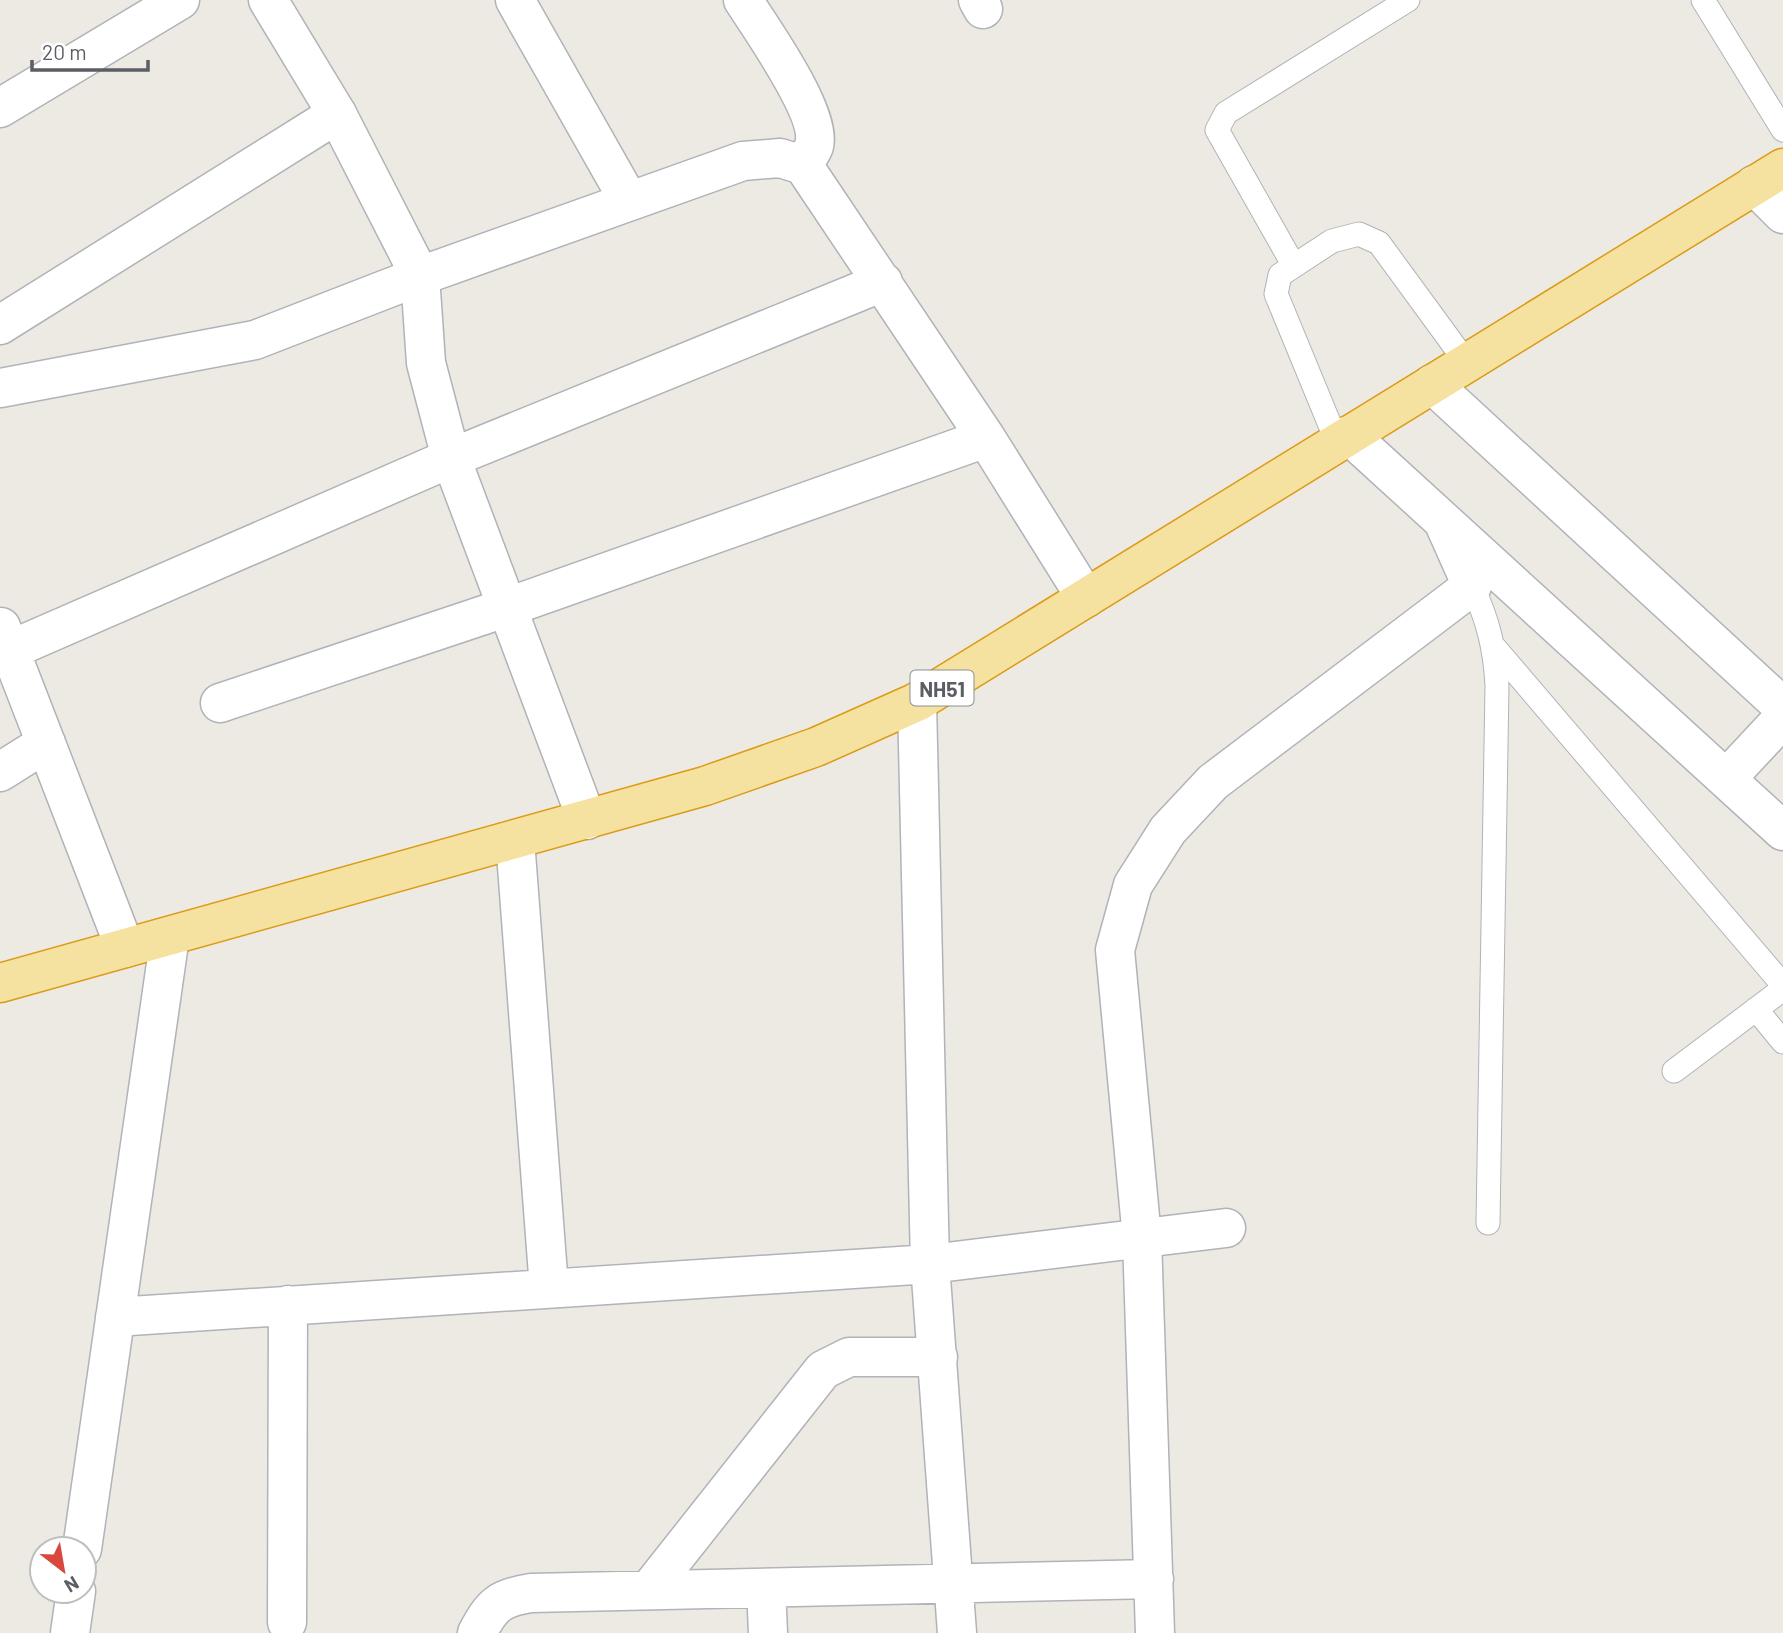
<svg xmlns="http://www.w3.org/2000/svg" width="1783" height="1633" font-family="Barlow,sans-serif">
  <style>
    .lines { fill: none; stroke-linecap: round; stroke-linejoin: round }
    .service-casing { stroke: #b0b3b7; stroke-width: 25 }
    .minor-casing { stroke: #b0b3b7; stroke-width: 41 }
    .tertiary-casing { stroke: #b0b3b7; stroke-width: 41 }
    .trunk-casing { stroke: #db9b15; stroke-width: 41 }
    .service { stroke: #fff; stroke-width: 23 }
    .minor { stroke: #fff; stroke-width: 38 }
    .tertiary { stroke: #fff; stroke-width: 38 }
    .trunk { stroke: #f5e2a0; stroke-width: 38 }
    .labels { text-anchor: middle; dominant-baseline: central; stroke-width: 5; stroke-linejoin: round; paint-order: stroke }
    .shield { fill: #fff; stroke: #8c8e91; stroke-width: 2 }
    .shield-label { font-size: 21px; font-weight: bold; fill: #5b5e62 }
  </style>
  <rect width="100%" height="100%" fill="#eceae3"/>
  <g class="lines">
    <defs>
      <path id="service" d="M 1703,0 L 1783,130
        M 1294,266 L 1217,130 L 1226,113 L 1408,0
        M 1337,442 L 1276,294 L 1280,275 L 1332,241 L 1359,234 L 1379,243 L 1466,362
        M 1472,586 C 1488,620 1495,648 1497,686 L 1488,1223
        M 1495,648 L 1783,985
        M 1756,1009 L 1783,1042
        M 1674,1071 L 1783,989"/>
      <path id="minor" d="M 515,0 L 629,201
        M 743,0 C 761,28 823,115 814,146 C 812,152 806,159 803,165
        M 978,0 L 983,9
        M 0,108 L 180,0
        M 1754,185 L 1783,214
        M 0,325 L 337,114
        M 1432,384 L 1783,707
        M 0,388 L 255,340 L 420,276 L 743,161 L 780,158 L 803,165 L 986,438 L 1086,598
        M 1349,435 L 1783,831
        M 1,627 L 125,948
        M 10,650 L 451,458 L 883,282
        M 917,702 L 930,1264 L 957,1633
        M 220,703 L 508,607 L 986,438
        M 0,772 L 46,743
        M 1726,779 L 1783,718
        M 515,840 L 549,1288
        M 115,1317 L 930,1264 L 1226,1228
        M 82,1549 L 170,936
        M 766,1588 L 768,1633
        M 649,1590 L 823,1370 L 849,1357 L 938,1357
        M 287,1622 L 288,1305
        M 70,1633 L 76,1591
        M 477,1633 C 492,1605 499,1598 531,1593 L 1154,1579
        M 1155,1633 L 1142,1238 L 1115,950 L 1133,885 L 1168,830 L 1213,782 L 1472,586 L 1443,521"/>
      <path id="tertiary" d="M 268,0 L 337,114 L 420,276 L 426,363 L 451,458 L 587,820"/>
      <path id="trunk" d="M 0,983 L 705,786 L 816,747 L 917,702 L 1783,168"/>
    </defs>
    <use href="#service" class="service-casing"/>
    <use href="#minor" class="minor-casing"/>
    <use href="#tertiary" class="tertiary-casing"/>
    <use href="#trunk" class="trunk-casing"/>
    <use href="#service" class="service"/>
    <use href="#minor" class="minor"/>
    <use href="#tertiary" class="tertiary"/>
    <use href="#trunk" class="trunk"/>
  </g>
  <g class="labels">
    <rect class="shield" x="910.5" y="670.5" width="63" height="35" rx="5"/>
    <g class="shield-label">
      <text x="942" y="688">NH51</text>
    </g>
  </g>
  <g transform="translate(63 1570) rotate(149)"><circle r="33" fill="#ffffff" stroke="#bdbfc0" stroke-width="2"/>
  <path d="M0-5L12 26L0 18L-12 26Z" fill="#d9473d"/>
  <text y="-10" font-size="19" font-weight="bold" text-anchor="middle" fill="#5b5e62">N</text>
  </g>
  <path d="M32 60v10h116v-10" fill="none" stroke="#5b5e62" stroke-width="3.5"/>
  <text x="42" y="60" font-size="21" fill="#5b5e62" stroke="#ffffff" stroke-width="5" paint-order="stroke">20 m</text>
</svg>
